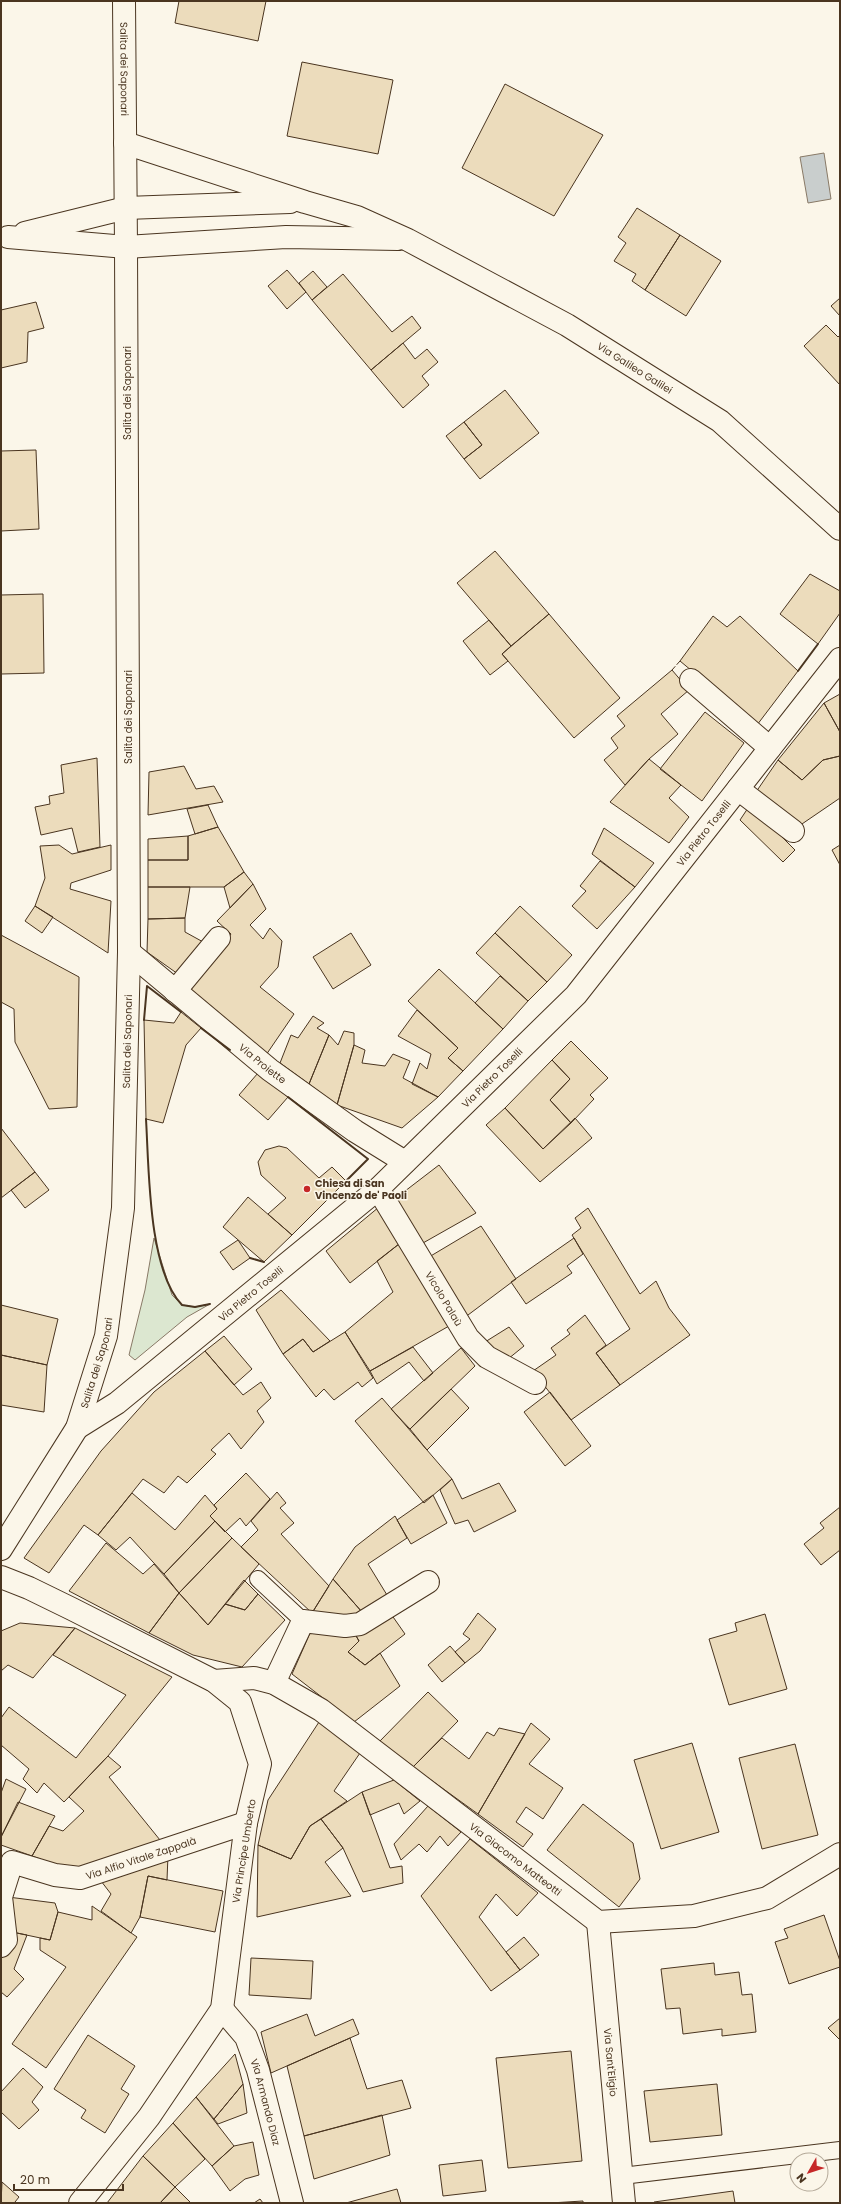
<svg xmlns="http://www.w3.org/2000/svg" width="841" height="2204" font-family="Poppins,sans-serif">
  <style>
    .green { fill: #dce7d0; stroke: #887966 }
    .water { fill: #c9cecd; stroke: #887966 }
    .building { fill: #ecdcbc; stroke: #4a3520 }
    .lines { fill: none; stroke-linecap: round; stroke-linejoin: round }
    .service-casing { stroke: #4a3520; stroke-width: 18 }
    .pedestrian-casing { stroke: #4a3520; stroke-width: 24 }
    .minor-casing { stroke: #4a3520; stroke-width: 24 }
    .tertiary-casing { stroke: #4a3520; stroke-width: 24 }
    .secondary-casing { stroke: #4a3520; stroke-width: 24 }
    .service { stroke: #fbf6e9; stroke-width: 16 }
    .pedestrian { stroke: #fbf6e9; stroke-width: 22 }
    .minor { stroke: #fbf6e9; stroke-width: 22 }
    .tertiary { stroke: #fbf6e9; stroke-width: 22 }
    .secondary { stroke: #fbf6e9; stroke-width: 22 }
    .fence { stroke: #4a3520; stroke-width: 1; stroke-dasharray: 5 2; stroke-linecap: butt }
    .wall { stroke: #4a3520; stroke-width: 2 }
    .poi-dot { fill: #c62828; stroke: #fbf6e9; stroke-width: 1.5 }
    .labels { text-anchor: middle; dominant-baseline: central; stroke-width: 3; stroke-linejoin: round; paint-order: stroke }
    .street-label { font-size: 10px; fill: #4a3520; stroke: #fbf6e9 }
    .poi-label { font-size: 10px; font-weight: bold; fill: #4a3520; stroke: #fbf6e9; text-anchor: start }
  </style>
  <rect width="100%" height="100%" fill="#fbf6e9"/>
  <path class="green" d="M 154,1238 L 172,1295 L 182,1305 L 195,1307 L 210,1304 L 187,1317 L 135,1360 L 129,1355 L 145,1290 Z"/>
  <path class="water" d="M 824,153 L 831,199 L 808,203 L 800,157 Z"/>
  <path class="building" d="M 179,1 L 266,1 L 258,41 L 175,23 Z
    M 302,62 L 393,80 L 378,154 L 287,136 Z
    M 505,84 L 603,135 L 554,216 L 462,168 Z
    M 637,208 L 680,235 L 645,290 L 632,281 L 636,274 L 614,261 L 626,243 L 618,237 Z
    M 680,235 L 721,261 L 686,316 L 645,290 Z
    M 287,270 L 306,292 L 287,309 L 268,286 Z
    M 313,271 L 327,287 L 312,300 L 299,283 Z
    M 343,274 L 392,332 L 412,316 L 421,328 L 371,370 L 312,300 Z
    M 840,298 L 840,316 L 831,306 Z
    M 36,302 L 44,328 L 28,332 L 27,362 L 1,368 L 1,310 Z
    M 826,325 L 838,337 L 840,335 L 840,385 L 804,346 Z
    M 403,343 L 415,359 L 427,349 L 438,362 L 422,376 L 429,385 L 403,408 L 371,370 Z
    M 505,390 L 539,433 L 480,479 L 464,459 L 482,445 L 464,422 Z
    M 464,422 L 482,445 L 464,459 L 446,436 Z
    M 36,450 L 39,529 L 1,531 L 1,451 Z
    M 495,551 L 549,614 L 511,646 L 457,583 Z
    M 810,574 L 840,591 L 840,613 L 818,644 L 780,614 Z
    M 43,594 L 44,673 L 1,674 L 1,595 Z
    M 549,614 L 620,698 L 574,738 L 502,654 Z
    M 713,616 L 727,627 L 740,616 L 798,671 L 757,725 L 680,661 Z
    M 489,620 L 511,646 L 502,654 L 508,661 L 490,675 L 463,641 Z
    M 672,670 L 689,690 L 661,714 L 678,734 L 649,759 L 625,785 L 604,760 L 618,748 L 611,738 L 625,726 L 617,716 Z
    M 840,694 L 840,732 L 824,703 Z
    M 824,703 L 840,732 L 840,756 L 823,760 L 802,780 L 778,760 Z
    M 705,712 L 744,743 L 702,801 L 660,769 Z
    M 840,756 L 840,798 L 799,826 L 756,792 L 778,760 L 802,780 L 823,760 Z
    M 97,758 L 100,847 L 78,852 L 72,828 L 41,835 L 35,807 L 50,804 L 49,796 L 64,793 L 61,765 Z
    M 649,759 L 681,785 L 669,798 L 689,817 L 669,843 L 610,802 Z
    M 184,766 L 196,789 L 214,786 L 223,802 L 148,815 L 149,772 Z
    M 208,805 L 218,827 L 195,834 L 187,809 Z
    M 750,805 L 795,850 L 783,862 L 740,820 Z
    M 218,827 L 244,872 L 224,887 L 148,887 L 148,860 L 188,860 L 188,836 Z
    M 604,828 L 654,863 L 635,887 L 592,854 Z
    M 188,836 L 188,860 L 148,860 L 148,839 Z
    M 59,845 L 72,854 L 111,845 L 111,870 L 71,883 L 70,889 L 111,901 L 108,953 L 35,906 L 45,878 L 40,846 Z
    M 840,845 L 840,865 L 832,850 Z
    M 600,861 L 635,887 L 597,929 L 572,906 L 586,891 L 580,886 Z
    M 244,872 L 253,884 L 230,908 L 224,887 Z
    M 253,884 L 266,909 L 250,925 L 263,939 L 270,928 L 282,941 L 278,967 L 260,987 L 294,1014 L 266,1055 L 189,988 L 231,934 L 217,921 Z
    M 148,887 L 190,887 L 185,918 L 148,919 Z
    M 35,906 L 53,917 L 42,933 L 25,921 Z
    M 520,906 L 572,955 L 547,982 L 495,933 Z
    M 185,918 L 185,932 L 205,943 L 178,974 L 147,952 L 148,919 Z
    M 351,933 L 371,965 L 333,989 L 313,957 Z
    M 495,933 L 547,982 L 528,1001 L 476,953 Z
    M 1,935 L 79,977 L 77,1107 L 49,1109 L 15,1042 L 14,1009 L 1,1002 Z
    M 439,969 L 503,1029 L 463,1071 L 448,1058 L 458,1048 L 408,1001 Z
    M 500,976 L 528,1001 L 503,1029 L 475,1003 Z
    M 417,1010 L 458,1048 L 448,1058 L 463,1071 L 438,1097 L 412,1084 L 420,1063 L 427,1069 L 431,1054 L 398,1036 Z
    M 181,1012 L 201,1028 L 186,1045 L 163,1123 L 146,1119 L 144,1020 L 174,1023 Z
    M 313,1016 L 324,1023 L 317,1028 L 329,1035 L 309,1084 L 280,1063 L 291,1035 L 298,1038 Z
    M 344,1031 L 354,1033 L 354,1045 L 337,1105 L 309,1084 L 329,1035 L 338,1045 Z
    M 571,1041 L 608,1078 L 590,1095 L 594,1099 L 571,1123 L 550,1100 L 570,1079 L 552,1060 Z
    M 354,1045 L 365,1050 L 362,1063 L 385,1066 L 393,1054 L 410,1061 L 403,1078 L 438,1097 L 402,1128 L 337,1105 Z
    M 552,1060 L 570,1079 L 550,1100 L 571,1123 L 543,1149 L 505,1108 Z
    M 258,1073 L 288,1097 L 268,1120 L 239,1095 Z
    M 505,1108 L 543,1149 L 575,1118 L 592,1138 L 540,1182 L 486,1125 Z
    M 1,1128 L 35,1172 L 1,1198 Z
    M 279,1146 L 287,1148 L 319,1178 L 332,1167 L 346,1181 L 292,1235 L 268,1214 L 286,1198 L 261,1175 L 258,1162 L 265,1150 Z
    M 439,1165 L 476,1213 L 423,1243 L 396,1198 Z
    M 35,1172 L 49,1190 L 25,1208 L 11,1190 Z
    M 248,1197 L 292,1235 L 264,1262 L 223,1227 Z
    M 379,1207 L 399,1244 L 350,1283 L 326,1251 Z
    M 588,1208 L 640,1294 L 656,1281 L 669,1308 L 690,1335 L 620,1385 L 596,1353 L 630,1329 L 572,1235 L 581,1228 L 575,1218 Z
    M 481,1226 L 516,1279 L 464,1318 L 429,1257 Z
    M 574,1238 L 583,1254 L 567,1266 L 572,1273 L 526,1304 L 511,1282 Z
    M 238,1240 L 250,1258 L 233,1270 L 220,1252 Z
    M 399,1244 L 449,1326 L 370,1371 L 345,1332 L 393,1292 L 377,1261 Z
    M 281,1290 L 330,1341 L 313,1352 L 303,1339 L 283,1354 L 256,1310 Z
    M 1,1305 L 58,1319 L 47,1365 L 1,1355 Z
    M 585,1315 L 606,1345 L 596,1353 L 620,1385 L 571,1420 L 533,1371 L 556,1355 L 551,1348 L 570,1334 L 567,1330 Z
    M 509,1327 L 524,1346 L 508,1359 L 485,1342 Z
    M 345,1332 L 373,1378 L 362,1387 L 358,1382 L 334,1400 L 324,1389 L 316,1397 L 283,1354 L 303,1339 L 313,1352 Z
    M 224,1336 L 252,1369 L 234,1385 L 205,1351 Z
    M 413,1347 L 433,1373 L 424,1381 L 409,1362 L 377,1384 L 370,1371 Z
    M 461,1348 L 475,1366 L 410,1429 L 391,1409 Z
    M 205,1351 L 243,1395 L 261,1382 L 271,1398 L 257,1411 L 264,1422 L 241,1449 L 229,1433 L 211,1450 L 216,1454 L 187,1483 L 178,1476 L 164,1493 L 143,1479 L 98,1535 L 84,1525 L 49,1573 L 24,1558 L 101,1451 L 154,1392 Z
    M 1,1355 L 47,1365 L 44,1412 L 1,1405 Z
    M 451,1389 L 469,1408 L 427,1450 L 410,1429 Z
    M 550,1392 L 591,1446 L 565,1466 L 524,1412 Z
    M 382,1398 L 452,1479 L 424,1503 L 355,1421 Z
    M 246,1473 L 270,1499 L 246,1526 L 240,1518 L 225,1532 L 210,1516 L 217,1509 L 214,1505 Z
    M 452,1479 L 462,1499 L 499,1483 L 516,1511 L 474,1532 L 468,1520 L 455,1524 L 440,1490 Z
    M 277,1492 L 286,1503 L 280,1508 L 294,1523 L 281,1534 L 329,1586 L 312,1613 L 241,1547 L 258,1530 L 251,1521 Z
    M 132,1493 L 175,1530 L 205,1495 L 217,1509 L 210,1516 L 215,1521 L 164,1574 L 130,1537 L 116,1550 L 98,1535 Z
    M 433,1495 L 447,1523 L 411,1544 L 397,1520 Z
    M 840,1507 L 840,1550 L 821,1565 L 804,1544 L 824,1528 L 820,1523 Z
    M 395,1516 L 407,1538 L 368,1564 L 387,1595 L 362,1612 L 333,1579 L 355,1547 Z
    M 215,1521 L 232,1538 L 179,1593 L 164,1574 Z
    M 232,1538 L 259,1564 L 208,1625 L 179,1593 Z
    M 106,1543 L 143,1574 L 154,1564 L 179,1593 L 149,1633 L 69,1591 Z
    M 333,1579 L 362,1612 L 343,1619 L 312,1613 Z
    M 244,1580 L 258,1594 L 245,1610 L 225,1604 Z
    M 179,1593 L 208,1625 L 225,1604 L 245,1610 L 258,1594 L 285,1620 L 242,1667 L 193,1655 L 149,1633 Z
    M 478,1613 L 496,1629 L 480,1651 L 465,1663 L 455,1652 L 470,1639 L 463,1634 Z
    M 391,1614 L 405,1634 L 365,1665 L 348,1652 L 359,1641 L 355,1634 Z
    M 765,1614 L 787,1689 L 729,1705 L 709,1639 L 737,1631 L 735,1623 Z
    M 20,1623 L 75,1628 L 33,1678 L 8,1665 L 1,1671 L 1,1631 Z
    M 75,1628 L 172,1677 L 108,1756 L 64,1802 L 44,1783 L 37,1793 L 23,1779 L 29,1769 L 1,1745 L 1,1718 L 9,1707 L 76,1758 L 126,1695 L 53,1655 Z
    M 311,1631 L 355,1634 L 359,1641 L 348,1652 L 365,1665 L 380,1653 L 400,1686 L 354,1722 L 292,1674 Z
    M 450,1646 L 465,1663 L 442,1682 L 428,1665 Z
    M 428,1692 L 458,1721 L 413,1767 L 379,1742 Z
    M 319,1722 L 360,1753 L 334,1791 L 347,1801 L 310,1826 L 291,1859 L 258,1845 L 268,1800 Z
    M 531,1723 L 550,1739 L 529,1764 L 563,1788 L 543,1819 L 526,1807 L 516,1822 L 533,1834 L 523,1847 L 478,1814 Z
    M 499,1728 L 525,1734 L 478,1814 L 413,1767 L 442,1738 L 469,1759 L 487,1732 L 494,1736 Z
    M 692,1743 L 719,1832 L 661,1849 L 634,1760 Z
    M 795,1744 L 818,1835 L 762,1849 L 739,1758 Z
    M 108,1756 L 121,1767 L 109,1777 L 160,1840 L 87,1869 L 62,1867 L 32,1856 L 49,1826 L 63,1831 L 84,1811 L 69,1797 Z
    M 6,1779 L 26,1789 L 1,1837 L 1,1793 Z
    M 394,1780 L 420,1801 L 404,1814 L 399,1803 L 370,1815 L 362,1792 Z
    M 362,1792 L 390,1868 L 402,1866 L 403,1883 L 363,1892 L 343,1848 L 321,1819 Z
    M 18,1802 L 55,1816 L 32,1856 L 1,1845 L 1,1837 Z
    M 583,1804 L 633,1843 L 640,1879 L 619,1907 L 547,1850 Z
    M 428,1806 L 461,1832 L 448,1846 L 440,1836 L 427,1852 L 419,1844 L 401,1860 L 394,1844 Z
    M 321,1819 L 343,1848 L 325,1862 L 351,1896 L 257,1917 L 258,1845 L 291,1859 L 310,1826 Z
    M 470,1839 L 538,1893 L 517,1916 L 496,1894 L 479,1917 L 520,1970 L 491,1991 L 421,1896 Z
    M 168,1855 L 167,1880 L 148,1876 L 140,1917 L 131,1933 L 101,1911 L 111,1894 L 101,1881 Z
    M 148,1876 L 223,1891 L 215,1932 L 140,1917 Z
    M 8,1897 L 55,1903 L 58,1912 L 50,1940 L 12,1932 Z
    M 92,1906 L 137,1937 L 46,2068 L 12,2044 L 66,1967 L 40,1950 L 40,1938 L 50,1940 L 58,1912 L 92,1920 Z
    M 824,1915 L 840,1961 L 840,1967 L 789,1984 L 775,1942 L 788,1938 L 784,1929 Z
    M 12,1932 L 27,1935 L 14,1969 L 24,1979 L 7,1997 L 1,1992 L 1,1959 L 13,1944 Z
    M 524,1937 L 539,1955 L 520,1970 L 506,1952 Z
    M 251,1958 L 313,1961 L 311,1999 L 249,1995 Z
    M 714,1963 L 715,1975 L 739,1972 L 742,1995 L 752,1994 L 756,2032 L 722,2036 L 722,2029 L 683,2034 L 680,2008 L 666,2009 L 661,1969 Z
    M 307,2014 L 315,2036 L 353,2019 L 359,2034 L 271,2073 L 261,2032 Z
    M 840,2018 L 840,2040 L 828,2028 Z
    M 88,2035 L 135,2066 L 121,2089 L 129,2094 L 105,2133 L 81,2118 L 86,2110 L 54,2089 Z
    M 350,2038 L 367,2089 L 402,2080 L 411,2108 L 304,2136 L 287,2066 Z
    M 571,2051 L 582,2161 L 508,2168 L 496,2058 Z
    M 235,2054 L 243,2084 L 214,2119 L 196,2097 Z
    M 23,2068 L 43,2087 L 32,2102 L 39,2110 L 19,2129 L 1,2112 L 1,2092 Z
    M 243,2084 L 247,2113 L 218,2124 L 214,2119 Z
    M 717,2084 L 722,2135 L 650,2142 L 644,2091 Z
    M 196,2097 L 234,2146 L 212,2166 L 173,2123 Z
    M 382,2115 L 390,2155 L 314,2179 L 304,2136 Z
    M 173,2123 L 205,2159 L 175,2187 L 143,2156 Z
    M 253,2142 L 259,2175 L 245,2179 L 230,2191 L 212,2166 L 234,2146 Z
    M 143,2156 L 175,2187 L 160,2203 L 107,2203 Z
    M 482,2160 L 486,2191 L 443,2196 L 439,2165 Z
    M 2,2182 L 19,2197 L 15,2202 L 17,2203 L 1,2203 Z
    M 175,2187 L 191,2203 L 160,2203 Z
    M 397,2189 L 401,2203 L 346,2203 Z
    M 733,2191 L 735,2203 L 654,2203 L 654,2202 Z
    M 260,2199 L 263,2203 L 254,2203 Z
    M 583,2201 L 583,2203 L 550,2203 Z"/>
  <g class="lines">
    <defs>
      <path id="service" d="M 258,1579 L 303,1621
        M 622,2176 L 840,2150"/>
      <path id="pedestrian" d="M 738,789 L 793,831"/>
      <g id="minor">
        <path d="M 691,680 L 770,748"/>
        <path id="s1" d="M 129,952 L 270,1070 L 355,1131 L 405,1162"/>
        <path d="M 175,991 L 219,938"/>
        <path id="s2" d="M 378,1189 L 468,1338 L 487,1357 L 535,1383"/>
        <path id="s3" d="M 77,1428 L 117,1403 L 378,1189 L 576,995 L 840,659"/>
        <path d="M 1,1577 L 29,1588 L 72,1609 L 214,1681 L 240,1702 L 260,1764 L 246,1823 L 222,2009 L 149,2117 L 80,2203"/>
        <path id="s4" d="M 214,1681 L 254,1678 L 274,1683 L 321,1710 L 598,1922 L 694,1916 L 767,1898 L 840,1854"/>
        <path d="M 274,1683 L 303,1621 L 345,1626 L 360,1624 L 428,1582"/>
        <path id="s5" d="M 598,1922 L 624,2203"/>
        <path id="s6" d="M 1,1946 L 6,1940 L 1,1897 L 12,1862 L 55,1875 L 80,1878 L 246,1823"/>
        <path id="s7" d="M 222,2009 L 246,2037 L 258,2070 L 292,2203"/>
      </g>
      <g id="tertiary">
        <path id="s8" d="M 1,1549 L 77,1428 L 106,1336 L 123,1208 L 129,952 L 126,247"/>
      </g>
      <g id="secondary">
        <path id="s9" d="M 124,1 L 126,247"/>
        <path id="s10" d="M 125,143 L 305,202 L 357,217 L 408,240 L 567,325 L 720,421 L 840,529"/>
        <path d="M 25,233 L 126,208 L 290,202"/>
        <path d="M 8,237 L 126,247 L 286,237 L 398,239"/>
      </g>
    </defs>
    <use href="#service" class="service-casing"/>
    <use href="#pedestrian" class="pedestrian-casing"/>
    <use href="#minor" class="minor-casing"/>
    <use href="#tertiary" class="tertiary-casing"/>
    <use href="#secondary" class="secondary-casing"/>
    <use href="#service" class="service"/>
    <use href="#pedestrian" class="pedestrian"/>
    <use href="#minor" class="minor"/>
    <use href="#tertiary" class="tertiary"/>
    <use href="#secondary" class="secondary"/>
    <path class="fence" d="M 672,670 L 680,661"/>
    <path class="wall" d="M 798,671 L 818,644
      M 144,1020 L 147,986 L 181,1012
      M 201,1028 L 230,1050
      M 288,1097 L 368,1159 L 346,1181
      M 146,1119 C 149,1168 148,1270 182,1305 L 195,1307 L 210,1304
      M 250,1258 L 264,1262"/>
  </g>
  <circle class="poi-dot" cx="307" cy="1189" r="4"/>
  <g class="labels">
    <g class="street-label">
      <text stroke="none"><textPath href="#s9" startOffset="68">Salita dei Saponari</textPath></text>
      <text stroke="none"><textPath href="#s10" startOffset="560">Via Galileo Galilei</textPath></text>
      <text transform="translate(127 393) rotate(-90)">Salita dei Saponari</text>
      <text transform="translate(128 717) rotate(-90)">Salita dei Saponari</text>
      <text stroke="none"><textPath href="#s3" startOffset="868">Via Pietro Toselli</textPath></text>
      <text stroke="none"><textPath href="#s8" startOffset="535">Salita dei Saponari</textPath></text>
      <text stroke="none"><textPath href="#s1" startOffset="174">Via Proiette</textPath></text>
      <text stroke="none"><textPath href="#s3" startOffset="544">Via Pietro Toselli</textPath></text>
      <text stroke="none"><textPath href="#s3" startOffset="220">Via Pietro Toselli</textPath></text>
      <text stroke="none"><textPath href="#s2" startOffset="128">Vicolo Palaù</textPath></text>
      <text stroke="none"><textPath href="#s8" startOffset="211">Salita dei Saponari</textPath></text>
      <text transform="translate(244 1851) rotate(-81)">Via Principe Umberto</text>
      <text stroke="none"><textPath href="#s6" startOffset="222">Via Alfio Vitale Zappalà</textPath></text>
      <text stroke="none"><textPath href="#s4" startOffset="360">Via Giacomo Matteotti</textPath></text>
      <text stroke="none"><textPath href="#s5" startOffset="141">Via Sant'Eligio</textPath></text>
      <text stroke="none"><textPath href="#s7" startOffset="105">Via Armando Diaz</textPath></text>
    </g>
    <g class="poi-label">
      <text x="315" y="1183">Chiesa di San<tspan x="315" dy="12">Vincenzo de' Paoli</tspan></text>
    </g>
  </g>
  <rect width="841" height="2204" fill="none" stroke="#4a3520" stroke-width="4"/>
  <g transform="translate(809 2172) rotate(231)"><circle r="19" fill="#fbf6e9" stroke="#b4a999"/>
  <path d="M0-3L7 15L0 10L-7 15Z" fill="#c62828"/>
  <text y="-6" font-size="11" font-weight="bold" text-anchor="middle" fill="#4a3520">N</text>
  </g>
  <path d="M14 2184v6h109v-6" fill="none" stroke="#4a3520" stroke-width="2"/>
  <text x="20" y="2184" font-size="12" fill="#4a3520" stroke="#fbf6e9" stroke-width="3" paint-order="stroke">20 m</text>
</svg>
